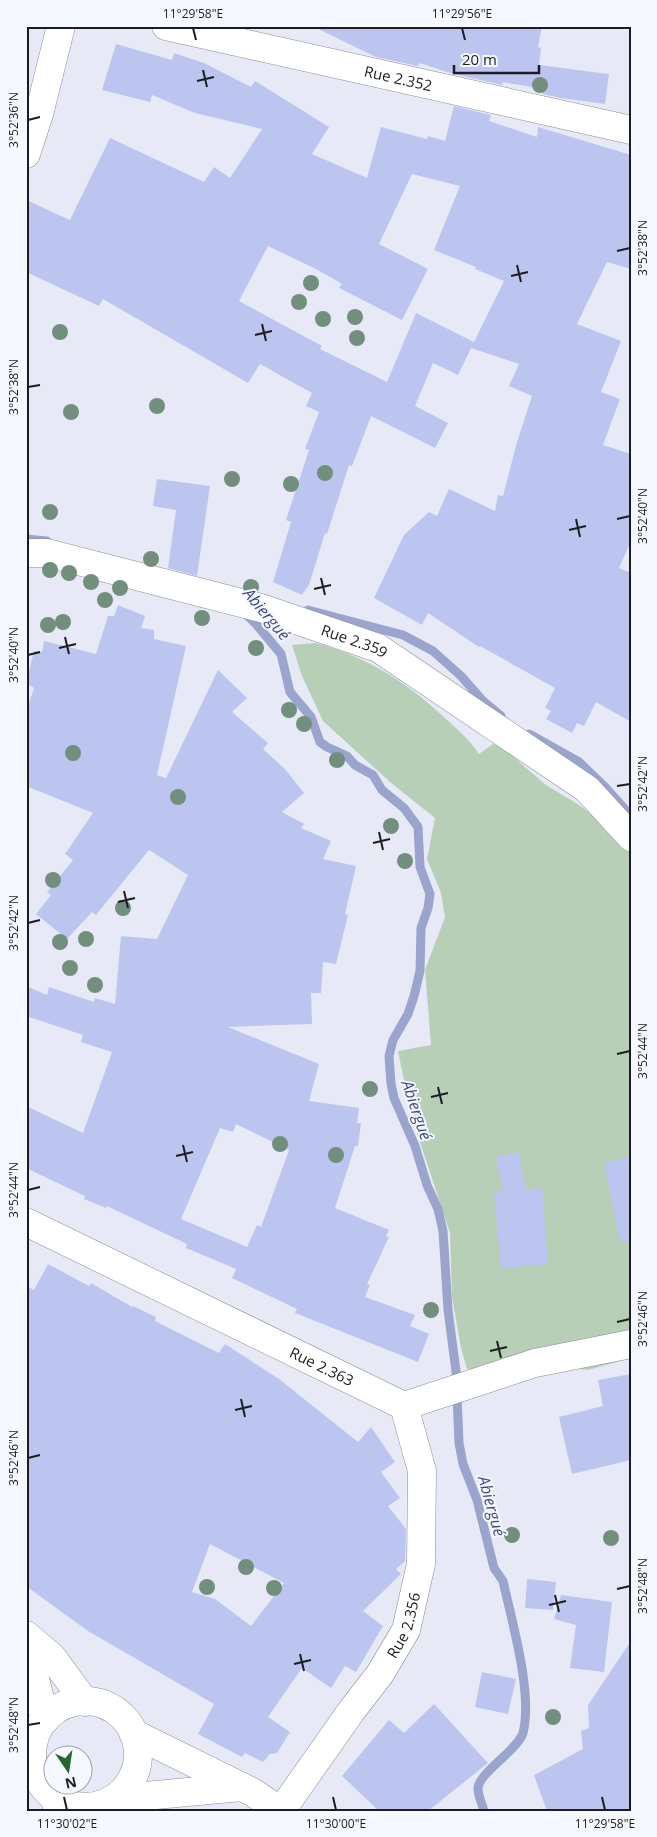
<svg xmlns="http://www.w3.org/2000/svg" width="657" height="1837" font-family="'Open Sans',sans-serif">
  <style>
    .green { fill: #b7cfb7 }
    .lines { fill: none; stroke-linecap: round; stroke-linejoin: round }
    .stream { stroke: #9aa4cd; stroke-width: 9 }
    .building { fill: #bbc5f0; fill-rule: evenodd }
    .street-casing { stroke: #8b8d98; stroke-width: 29 }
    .secondary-casing { stroke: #8b8d98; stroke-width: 29 }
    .street { stroke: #fff; stroke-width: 28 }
    .secondary { stroke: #fff; stroke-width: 28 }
    .tree { fill: #718f7c }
    .ticks { fill: none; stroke: #1c1d21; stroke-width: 2 }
    .labels { text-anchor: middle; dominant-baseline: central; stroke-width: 4; stroke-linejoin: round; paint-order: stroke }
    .street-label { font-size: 15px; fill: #1c1d21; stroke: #f6f8ff }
    .water-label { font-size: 16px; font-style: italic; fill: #3f487f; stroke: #f6f8ff }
    .neatline { fill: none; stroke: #1c1d21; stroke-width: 2 }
    .ticks-label { font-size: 12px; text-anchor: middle; fill: #1c1d21 }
  </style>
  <rect width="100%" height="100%" fill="#e7eaf6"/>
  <path class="green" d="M 316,643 C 369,658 405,681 445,718 C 457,729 470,740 479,754 L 493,744 L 504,749 L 546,785 L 579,805 L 618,834 L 631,852 L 631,1358 L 588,1370 L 551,1366 L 506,1374 L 467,1369 L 461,1348 L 452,1297 L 450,1233 L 412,1118 L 398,1051 L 431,1045 L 425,970 L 445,917 L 441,893 L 427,859 L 435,818 L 390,782 L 323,721 L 302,676 L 292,645 Z"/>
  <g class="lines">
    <path class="stream" d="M 26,539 L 47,541
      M 308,610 L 403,635 L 433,651 L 461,676 L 483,701 L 501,716
      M 245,613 L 256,624 L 281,654 L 290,692 L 311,717 L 320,742 L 327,747 L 347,756 L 355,765 L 373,775 L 382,790 L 404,808 L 418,827 L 420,867 L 430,894 L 428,908 L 421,928 L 420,971 L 414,996 L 408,1014 L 393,1040 L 389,1056 L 391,1084 L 394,1098 L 415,1146 L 427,1185 L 438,1209 L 443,1231 L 448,1310 L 456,1371 L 459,1443 L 463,1464 L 477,1500 L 494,1568 L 503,1581 C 512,1622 533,1693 523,1733 C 517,1751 478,1773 478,1789 C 478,1795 482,1804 484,1811
      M 529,734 L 579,762 L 605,787 L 631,816"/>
  </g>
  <path class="building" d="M 312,26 L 542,26 L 538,47 L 541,48 L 539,65 L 609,74 L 605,104 L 561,98 L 543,94 L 543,89 L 503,82 L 502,85 L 450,73 L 420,63 L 418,66 L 376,57 Z
    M 116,44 L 172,60 L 174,53 L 204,63 L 251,87 L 255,81 L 329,127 L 312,154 L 367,178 L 381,127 L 427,139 L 428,136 L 445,141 L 454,106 L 491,115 L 489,121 L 537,137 L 538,127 L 631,155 L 631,269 L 607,262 L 577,324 L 621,341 L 601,392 L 620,399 L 603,445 L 631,454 L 631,541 L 619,568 L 631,573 L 631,722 L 596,702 L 584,726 L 577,723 L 572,733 L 546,719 L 551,711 L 545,708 L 555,688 L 480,646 L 479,647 L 428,613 L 422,625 L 374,598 L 404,535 L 429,512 L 437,516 L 449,489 L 495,511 L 498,495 L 503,496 L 517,442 L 532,396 L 509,386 L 519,364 L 471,348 L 458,375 L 433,363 L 415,406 L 448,423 L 435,448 L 371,416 L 352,466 L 349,465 L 327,534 L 325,533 L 309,585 L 302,595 L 273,582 L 291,522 L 286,520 L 309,450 L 305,449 L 319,412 L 306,406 L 312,393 L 260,364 L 248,383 L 103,299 L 99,306 L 26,272 L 26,200 L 70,220 L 110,138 L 204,182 L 214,167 L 230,178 L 262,129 L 195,113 L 152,95 L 150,102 L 102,90 ZM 412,174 L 460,186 L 434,250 L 476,267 L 475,269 L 504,281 L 474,342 L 416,313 L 387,382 L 320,349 L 322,346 L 239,301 L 268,246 L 318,270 L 342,284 L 339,288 L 402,320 L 428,269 L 379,244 Z
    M 157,479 L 210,486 L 197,576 L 168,568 L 176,510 L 153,506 Z
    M 118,605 L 145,616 L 141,628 L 154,630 L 154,639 L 186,646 L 157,775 L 166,778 L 218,670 L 247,698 L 232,712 L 268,743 L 263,749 L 285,769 L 304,793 L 282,812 L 304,824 L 301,828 L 331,841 L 323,859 L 356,866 L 345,914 L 348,915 L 336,964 L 323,962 L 321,993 L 311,993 L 312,1024 L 228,1027 L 319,1064 L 309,1101 L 359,1108 L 357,1123 L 361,1123 L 358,1146 L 355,1146 L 335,1208 L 389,1230 L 386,1236 L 389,1237 L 367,1284 L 370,1285 L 365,1297 L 415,1315 L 410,1326 L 429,1334 L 418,1362 L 295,1313 L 297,1309 L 232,1278 L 236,1269 L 186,1248 L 187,1244 L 107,1206 L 106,1208 L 84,1199 L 85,1196 L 26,1168 L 26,1106 L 83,1133 L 112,1052 L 81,1042 L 83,1035 L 26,1016 L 26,986 L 47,995 L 49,987 L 94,1002 L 95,998 L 115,1004 L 121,936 L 157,939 L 188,875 L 149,850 L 96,915 L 92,912 L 67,939 L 36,914 L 51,895 L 47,892 L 73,860 L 65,854 L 93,813 L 26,786 L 26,712 L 34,688 L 26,683 L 34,651 L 42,652 L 44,641 L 96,654 L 108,616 L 114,616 ZM 236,1124 L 289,1150 L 261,1227 L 257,1225 L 247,1247 L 181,1219 L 220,1128 L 233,1132 Z
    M 519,1152 L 526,1190 L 542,1188 L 548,1264 L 501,1268 L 494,1192 L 503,1192 L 496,1157 Z
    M 631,1157 L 631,1241 L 620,1242 L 604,1163 Z
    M 48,1264 L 89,1286 L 91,1283 L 132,1307 L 133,1306 L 156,1317 L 155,1321 L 219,1353 L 225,1344 L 279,1379 L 358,1442 L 371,1427 L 395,1462 L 381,1472 L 400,1498 L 388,1506 L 406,1529 L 405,1561 L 396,1569 L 401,1574 L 363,1611 L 383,1626 L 356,1672 L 345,1666 L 331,1688 L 302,1668 L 268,1717 L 290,1732 L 277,1753 L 270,1754 L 263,1762 L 245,1753 L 242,1757 L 198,1734 L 214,1704 L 88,1631 L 26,1586 L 26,1286 L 34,1290 ZM 210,1544 L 284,1583 L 251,1626 L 215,1599 L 192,1592 Z
    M 631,1374 L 631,1460 L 572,1474 L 559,1417 L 603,1406 L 598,1380 Z
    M 527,1579 L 556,1582 L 553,1610 L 525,1608 Z
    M 561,1595 L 612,1602 L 604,1672 L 570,1668 L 576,1625 L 554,1619 Z
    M 631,1641 L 631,1811 L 547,1811 L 534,1775 L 583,1749 L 581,1731 L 589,1728 L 588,1705 Z
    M 482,1672 L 516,1679 L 508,1714 L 475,1707 Z
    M 434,1704 L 488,1763 L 428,1811 L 379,1811 L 342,1776 L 389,1720 L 404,1733 Z"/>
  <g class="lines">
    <defs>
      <g id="street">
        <path id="s1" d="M 166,26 L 631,130"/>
        <path d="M 26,154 L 39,114 L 61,26"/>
        <path id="s2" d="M 26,553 L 47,553 L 261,608 L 378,648 L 587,789 L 631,837"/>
        <path id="s3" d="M 26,1222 L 404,1406 L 535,1363 L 631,1344"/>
        <path d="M 26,1635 L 52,1657 L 85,1702"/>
        <path d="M 26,1642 L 45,1720"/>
        <path d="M 55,1799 L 58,1811"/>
        <path d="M 98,1811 L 99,1805"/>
        <path id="s4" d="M 281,1811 L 352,1710 L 380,1674 L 406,1630 L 421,1564 L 422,1471 L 404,1406"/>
      </g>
      <path id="secondary" d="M32 1754a53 53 0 1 1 106 0a53 53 0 1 1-106 0Z
        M 133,1733 L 254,1793 L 280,1811
        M 113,1799 L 241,1787"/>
    </defs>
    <use href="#street" class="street-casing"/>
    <use href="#secondary" class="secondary-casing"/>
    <use href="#street" class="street"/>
    <use href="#secondary" class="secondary"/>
  </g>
  <g class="tree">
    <circle cx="540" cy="85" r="8"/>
    <circle cx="311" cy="283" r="8"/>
    <circle cx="299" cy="302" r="8"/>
    <circle cx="355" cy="317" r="8"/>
    <circle cx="323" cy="319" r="8"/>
    <circle cx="60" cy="332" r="8"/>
    <circle cx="357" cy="338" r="8"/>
    <circle cx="157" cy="406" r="8"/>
    <circle cx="71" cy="412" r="8"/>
    <circle cx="325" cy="473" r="8"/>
    <circle cx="232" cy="479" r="8"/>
    <circle cx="291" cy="484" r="8"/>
    <circle cx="50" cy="512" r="8"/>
    <circle cx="151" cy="559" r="8"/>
    <circle cx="50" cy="570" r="8"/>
    <circle cx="69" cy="573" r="8"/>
    <circle cx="91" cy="582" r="8"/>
    <circle cx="251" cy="587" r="8"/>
    <circle cx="120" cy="588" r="8"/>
    <circle cx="105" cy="600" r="8"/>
    <circle cx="202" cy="618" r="8"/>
    <circle cx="63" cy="622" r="8"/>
    <circle cx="48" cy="625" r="8"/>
    <circle cx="256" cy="648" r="8"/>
    <circle cx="289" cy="710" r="8"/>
    <circle cx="304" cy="724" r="8"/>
    <circle cx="73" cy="753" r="8"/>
    <circle cx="337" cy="760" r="8"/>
    <circle cx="178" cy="797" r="8"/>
    <circle cx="391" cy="826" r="8"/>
    <circle cx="405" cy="861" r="8"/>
    <circle cx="53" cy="880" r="8"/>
    <circle cx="123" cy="908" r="8"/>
    <circle cx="86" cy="939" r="8"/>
    <circle cx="60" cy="942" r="8"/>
    <circle cx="70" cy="968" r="8"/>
    <circle cx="95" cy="985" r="8"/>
    <circle cx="370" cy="1089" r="8"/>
    <circle cx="280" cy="1144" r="8"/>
    <circle cx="336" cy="1155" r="8"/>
    <circle cx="431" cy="1310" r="8"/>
    <circle cx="512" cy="1535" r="8"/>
    <circle cx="611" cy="1538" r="8"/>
    <circle cx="246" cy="1567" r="8"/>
    <circle cx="207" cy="1587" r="8"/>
    <circle cx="274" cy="1588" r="8"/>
    <circle cx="553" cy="1717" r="8"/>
  </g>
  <path class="ticks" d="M 193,28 L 196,40M 462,28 L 465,40M 203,70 L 207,87M 197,81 L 214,77M 28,120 L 40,117M 617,251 L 630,248M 517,265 L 521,282M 511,276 L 528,272M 262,324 L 266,341M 255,335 L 272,331M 28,387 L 40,385M 576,519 L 580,537M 617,519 L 630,516M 569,530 L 586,526M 321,578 L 325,595M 314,589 L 331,585M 65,637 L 69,654M 59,648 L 76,644M 28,655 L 40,652M 617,786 L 630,784M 379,832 L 383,850M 373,843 L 390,839M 124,891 L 128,908M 118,902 L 135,898M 28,923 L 40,920M 617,1054 L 630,1051M 438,1087 L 442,1104M 431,1097 L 448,1093M 183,1145 L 187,1162M 176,1156 L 193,1152M 28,1190 L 40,1187M 617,1322 L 630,1319M 497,1341 L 501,1358M 490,1351 L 507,1347M 241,1399 L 245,1417M 235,1410 L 252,1406M 28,1458 L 40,1455M 617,1589 L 630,1586M 555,1595 L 559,1612M 549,1605 L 566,1601M 300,1654 L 304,1671M 294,1664 L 311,1660M 28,1725 L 40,1723M 64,1797 L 67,1810M 333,1797 L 336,1810M 602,1797 L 605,1810"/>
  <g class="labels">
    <g class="street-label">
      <text stroke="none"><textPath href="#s1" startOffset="238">Rue 2.352</textPath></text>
      <text stroke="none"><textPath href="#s2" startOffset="341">Rue 2.359</textPath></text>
      <text stroke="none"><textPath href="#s3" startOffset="329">Rue 2.363</textPath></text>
      <text stroke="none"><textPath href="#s4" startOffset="224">Rue 2.356</textPath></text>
    </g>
    <g class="water-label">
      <text transform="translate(267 614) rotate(50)">Abiergué</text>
      <text transform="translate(417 1110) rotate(71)">Abiergué</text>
      <text transform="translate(492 1506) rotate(74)">Abiergué</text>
    </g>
  </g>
  <rect width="657" height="1837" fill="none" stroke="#f6f8ff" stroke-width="55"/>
  <g transform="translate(68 1770) rotate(167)"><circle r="24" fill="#f6f8ff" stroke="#9fa0a6"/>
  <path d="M0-4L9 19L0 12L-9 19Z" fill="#26652e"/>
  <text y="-8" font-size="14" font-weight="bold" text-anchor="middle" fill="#1c1d21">N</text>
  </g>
  <path d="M454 65v8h85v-8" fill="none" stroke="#1c1d21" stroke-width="2.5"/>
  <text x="462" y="65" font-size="15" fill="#1c1d21" stroke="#f6f8ff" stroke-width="4" paint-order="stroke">20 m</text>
  <rect x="28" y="28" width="602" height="1782" class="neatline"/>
  <g class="ticks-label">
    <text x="193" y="18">11°29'58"E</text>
    <text x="462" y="18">11°29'56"E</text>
    <text transform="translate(14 120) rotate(-90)" y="4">3°52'36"N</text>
    <text transform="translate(643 248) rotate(-90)" y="4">3°52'38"N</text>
    <text transform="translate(14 387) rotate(-90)" y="4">3°52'38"N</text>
    <text transform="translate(643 516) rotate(-90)" y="4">3°52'40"N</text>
    <text transform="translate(14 655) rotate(-90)" y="4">3°52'40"N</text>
    <text transform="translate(643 784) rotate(-90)" y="4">3°52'42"N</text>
    <text transform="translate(14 923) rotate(-90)" y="4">3°52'42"N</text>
    <text transform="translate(643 1051) rotate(-90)" y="4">3°52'44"N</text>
    <text transform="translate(14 1190) rotate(-90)" y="4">3°52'44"N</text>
    <text transform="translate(643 1319) rotate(-90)" y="4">3°52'46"N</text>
    <text transform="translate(14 1458) rotate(-90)" y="4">3°52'46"N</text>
    <text transform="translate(643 1586) rotate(-90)" y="4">3°52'48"N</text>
    <text transform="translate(14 1725) rotate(-90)" y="4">3°52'48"N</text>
    <text x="67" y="1828">11°30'02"E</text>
    <text x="336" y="1828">11°30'00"E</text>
    <text x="605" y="1828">11°29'58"E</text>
  </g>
</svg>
